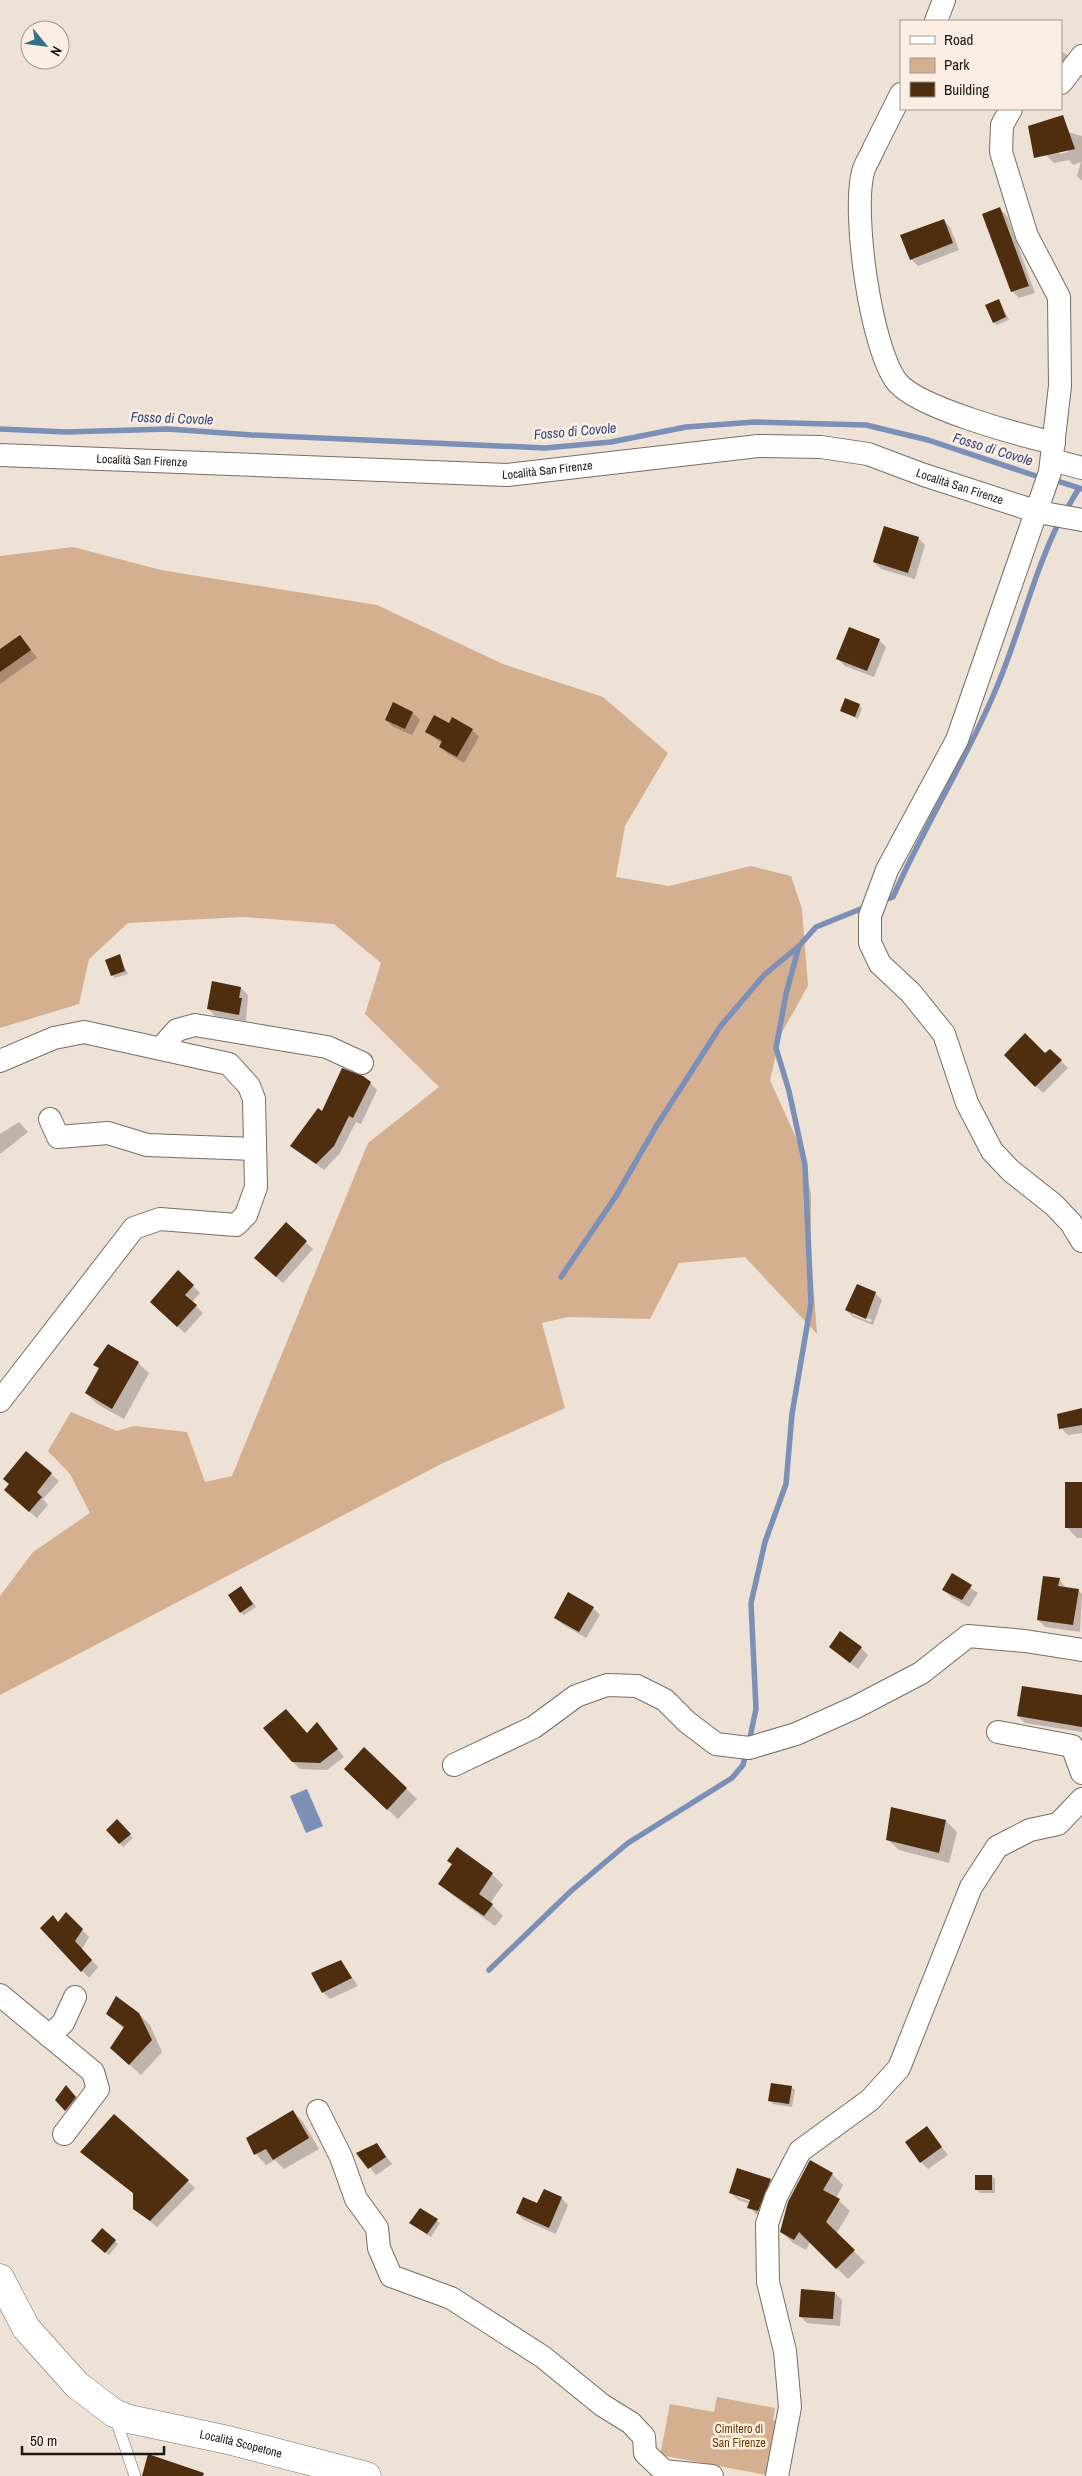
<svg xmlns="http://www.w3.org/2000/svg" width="1082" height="2476" font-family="'Archivo Narrow',sans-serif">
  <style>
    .green { fill: #d4b090 }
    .water { fill: #7b8fb7 }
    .shadow { fill: #0003; fill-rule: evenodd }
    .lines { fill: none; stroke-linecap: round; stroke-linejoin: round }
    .stream { stroke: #7b8fb7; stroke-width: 5.5 }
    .building { fill: #4f2e10 }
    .lane-casing { stroke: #786d64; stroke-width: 12 }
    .street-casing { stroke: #786d64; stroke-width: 24 }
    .secondary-casing { stroke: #786d64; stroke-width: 29 }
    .lane { stroke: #fff; stroke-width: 11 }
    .street { stroke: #fff; stroke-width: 22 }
    .secondary { stroke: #fff; stroke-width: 28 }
    .labels { text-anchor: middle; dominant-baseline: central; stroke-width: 5; stroke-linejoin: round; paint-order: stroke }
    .street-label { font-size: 12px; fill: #1c1814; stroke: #fceee3 }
    .park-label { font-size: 12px; fill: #6e3d00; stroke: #fceee3 }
    .water-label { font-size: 14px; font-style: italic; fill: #314a80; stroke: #fceee3 }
  </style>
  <rect width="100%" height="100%" fill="#eee1d6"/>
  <path class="green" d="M 73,547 L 161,570 L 377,605 L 503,664 L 603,697 L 668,753 L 625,826 L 616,877 L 669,886 L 751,866 L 791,876 L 802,909 L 808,986 L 781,1034 L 770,1080 L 801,1149 L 811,1194 L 811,1255 L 817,1334 L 745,1257 L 679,1263 L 650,1319 L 568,1317 L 542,1323 L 565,1408 L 441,1464 L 0,1695 L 0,1596 L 33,1552 L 90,1513 L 70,1474 L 48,1451 L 71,1412 L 117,1431 L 134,1426 L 187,1432 L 205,1482 L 232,1476 L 368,1143 L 439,1087 L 365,1014 L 381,963 L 334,924 L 243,917 L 128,923 L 89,959 L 79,1004 L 0,1028 L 0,556 Z
    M 717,2397 L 775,2408 L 773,2420 L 782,2422 L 772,2476 L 660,2455 L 670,2404 L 714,2412 Z"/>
  <path class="water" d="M 307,1789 L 323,1826 L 306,1833 L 290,1796 Z"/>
  <path class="shadow" d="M 1061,51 L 1070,57 L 1061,69 Z
    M 1061,130 L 1082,136 L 1082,181 L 1077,176 L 1081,162 L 1073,165 L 1069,160 L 1054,163 L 1046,155 ZM 1068,149 L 1068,152 L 1059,154 L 1059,151 Z
    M 1000,209 L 1007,216 L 1035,293 L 1019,298 L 1012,291 Z
    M 943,220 L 950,227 L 959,250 L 918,266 L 911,259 Z
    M 999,300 L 1009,320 L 997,325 L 994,322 Z
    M 918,538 L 925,545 L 915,579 L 881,569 L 874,562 Z
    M 20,636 L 37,658 L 0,684 L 0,651 Z
    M 879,640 L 886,647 L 874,677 L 845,666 L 838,659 Z
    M 859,705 L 862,708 L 858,719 L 841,711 Z
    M 413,713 L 420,720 L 412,735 L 393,727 L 386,720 Z
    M 450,725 L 472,730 L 479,737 L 464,763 L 448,754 L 441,747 L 442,744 L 426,731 Z
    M 119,956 L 128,974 L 115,978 L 112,975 Z
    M 241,988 L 248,995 L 246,1021 L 215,1016 L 208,1009 Z
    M 1050,1050 L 1068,1068 L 1043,1093 L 1005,1055 L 1045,1055 Z
    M 370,1083 L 377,1090 L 361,1124 L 356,1122 L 340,1153 L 324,1170 L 292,1146 Z
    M 19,1122 L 28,1132 L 0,1154 L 0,1134 Z
    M 286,1224 L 313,1249 L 283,1283 L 263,1265 Z
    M 178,1272 L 200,1293 L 192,1302 L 203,1313 L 185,1333 L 158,1309 Z
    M 875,1293 L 882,1300 L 873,1325 L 853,1317 L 846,1310 ZM 853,1312 L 872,1320 L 871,1322 L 853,1315 Z
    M 138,1363 L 149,1373 L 124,1419 L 97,1404 L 86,1393 L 99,1369 L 95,1365 Z
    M 1082,1409 L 1082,1433 L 1068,1435 L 1061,1428 Z
    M 27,1453 L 59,1481 L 43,1499 L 48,1505 L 37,1518 L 12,1497 L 10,1484 Z
    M 1082,1483 L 1082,1538 L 1077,1538 L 1067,1527 Z
    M 952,1575 L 978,1593 L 969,1607 L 951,1597 L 944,1590 Z
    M 1059,1579 L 1066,1588 L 1078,1590 L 1082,1594 L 1080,1632 L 1045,1627 L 1038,1620 Z
    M 241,1587 L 256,1607 L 244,1615 L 241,1612 Z
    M 593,1608 L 600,1615 L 586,1638 L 562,1624 L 555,1618 Z
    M 830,1647 L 861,1648 L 868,1655 L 858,1669 Z
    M 1082,1696 L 1082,1732 L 1025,1723 L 1018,1716 Z
    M 317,1724 L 344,1757 L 327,1770 L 300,1769 L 293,1762 L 307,1734 Z
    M 364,1749 L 417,1799 L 398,1819 L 356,1780 Z
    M 117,1821 L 133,1838 L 123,1847 L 108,1830 Z
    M 946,1821 L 957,1832 L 949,1863 L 899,1850 L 888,1840 Z
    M 457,1849 L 492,1874 L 503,1885 L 490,1903 L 503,1916 L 495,1926 L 451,1894 L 440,1884 L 453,1865 L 448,1860 Z
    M 66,1914 L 89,1937 L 82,1949 L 98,1967 L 89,1978 L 42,1928 L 53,1917 L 59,1923 Z
    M 341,1961 L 358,1986 L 330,1999 L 323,1992 Z
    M 107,2013 L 139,2014 L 150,2025 L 162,2052 L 141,2075 L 122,2058 L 124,2029 Z
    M 791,2087 L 795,2090 L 792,2107 L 773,2104 L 770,2101 Z
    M 73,2094 L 82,2105 L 73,2117 L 56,2100 Z
    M 293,2111 L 303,2122 L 319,2149 L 284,2169 L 275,2160 L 266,2165 L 256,2154 L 248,2139 Z
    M 114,2116 L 195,2188 L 157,2227 L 135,2209 L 134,2194 L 82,2152 Z
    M 927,2128 L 948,2155 L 928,2169 L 921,2162 Z
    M 377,2144 L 392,2164 L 376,2175 L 358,2153 Z
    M 832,2174 L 843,2185 L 836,2198 L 850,2211 L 836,2234 L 865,2262 L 848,2279 L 810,2242 L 806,2250 L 793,2243 L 782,2232 Z
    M 992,2176 L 995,2179 L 995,2193 L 980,2193 L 977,2190 Z
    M 770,2180 L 777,2187 L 765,2217 L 756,2214 L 749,2207 L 750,2204 L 738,2200 L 731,2193 ZM 737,2194 L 756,2200 L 755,2203 L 737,2197 Z
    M 561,2198 L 568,2205 L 556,2234 L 524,2220 L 517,2213 Z
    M 421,2210 L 440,2223 L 431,2237 L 414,2226 Z
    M 115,2241 L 118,2244 L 109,2255 L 96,2244 Z
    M 835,2293 L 842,2300 L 840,2326 L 807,2323 L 800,2316 Z"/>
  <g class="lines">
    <path class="stream" d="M 0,429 L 66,432 L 168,429 L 252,435 L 545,448 L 611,442 L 686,427 L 755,422 L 866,425 L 928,440 L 1042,478
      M 1051,479 L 1082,489
      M 1065,512 L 1079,488
      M 881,901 L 893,897 C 924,826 966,761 996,689 C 1019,635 1033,575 1059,522
      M 561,1277 L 616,1196 L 657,1125 L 720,1027 L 764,975 L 799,946 L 816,927 L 868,906
      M 749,1742 L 756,1709 L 751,1603 L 765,1542 L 786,1484 L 792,1414 L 811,1303 L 805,1165 L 789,1091 L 776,1048 L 786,994 L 799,946
      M 489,1970 L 571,1891 L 628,1843 L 732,1778 L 743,1765 L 746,1753"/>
  </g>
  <path class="building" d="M 1063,115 L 1075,149 L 1034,158 L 1028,126 Z
    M 1000,207 L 1029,286 L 1011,292 L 982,214 Z
    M 944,219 L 953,243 L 910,260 L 900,235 Z
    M 999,299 L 1006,317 L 993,323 L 985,305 Z
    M 884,526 L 919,537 L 908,573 L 873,562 Z
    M 849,627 L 880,639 L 867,671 L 836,659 Z
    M 20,635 L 31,650 L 0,672 L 0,649 Z
    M 845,698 L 860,704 L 855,717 L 840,711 Z
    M 393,702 L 413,712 L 405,729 L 385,720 Z
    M 434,715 L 449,723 L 452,717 L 473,729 L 457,757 L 439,747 L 442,741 L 425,732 Z
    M 120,954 L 125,971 L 111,976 L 105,960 Z
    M 212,981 L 241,987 L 239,998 L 242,998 L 239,1015 L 207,1009 Z
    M 1025,1033 L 1045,1053 L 1050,1049 L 1062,1060 L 1035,1087 L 1004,1055 Z
    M 342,1068 L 363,1076 L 371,1082 L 353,1118 L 349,1116 L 334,1146 L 316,1164 L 290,1146 L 318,1108 L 322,1111 Z
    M 286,1222 L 307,1241 L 276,1277 L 254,1258 Z
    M 178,1270 L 194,1285 L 185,1295 L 197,1305 L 177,1327 L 150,1302 Z
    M 857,1284 L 876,1292 L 866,1319 L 845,1310 Z
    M 108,1344 L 139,1362 L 112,1409 L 85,1393 L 99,1368 L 93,1365 Z
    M 1082,1408 L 1082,1425 L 1059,1429 L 1057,1414 Z
    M 26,1451 L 52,1473 L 37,1492 L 42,1497 L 29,1512 L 4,1490 L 9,1484 L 3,1479 Z
    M 1065,1482 L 1082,1482 L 1082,1528 L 1065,1528 Z
    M 952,1573 L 972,1585 L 962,1600 L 942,1590 Z
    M 1043,1576 L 1060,1578 L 1058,1586 L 1079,1589 L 1073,1625 L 1037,1620 Z
    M 241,1586 L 253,1604 L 240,1613 L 228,1595 Z
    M 568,1592 L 594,1607 L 579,1632 L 554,1618 Z
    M 840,1631 L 862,1647 L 850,1663 L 829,1647 Z
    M 1022,1686 L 1082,1695 L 1082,1727 L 1017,1716 Z
    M 286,1709 L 307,1733 L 317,1722 L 338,1749 L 320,1763 L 292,1762 L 263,1728 Z
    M 364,1747 L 407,1788 L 387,1810 L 344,1769 Z
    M 891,1807 L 946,1820 L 939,1853 L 886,1840 Z
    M 117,1819 L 131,1834 L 119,1844 L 106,1830 Z
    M 457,1847 L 493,1873 L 479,1894 L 493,1904 L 484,1916 L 438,1884 L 452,1864 L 447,1861 Z
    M 66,1912 L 83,1929 L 75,1941 L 92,1960 L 81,1972 L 40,1928 L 53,1915 L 58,1922 Z
    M 341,1960 L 352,1978 L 322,1993 L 311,1973 Z
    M 116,1996 L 139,2013 L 152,2040 L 129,2065 L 110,2048 L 124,2027 L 106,2014 Z
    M 771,2083 L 792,2086 L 789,2104 L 768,2101 Z
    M 66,2085 L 76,2097 L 65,2111 L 55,2100 Z
    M 293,2110 L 309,2138 L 273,2160 L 266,2149 L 254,2155 L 246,2138 Z
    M 114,2114 L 189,2180 L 150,2221 L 133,2209 L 133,2193 L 80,2152 Z
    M 927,2126 L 942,2147 L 920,2163 L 905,2142 Z
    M 377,2143 L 386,2157 L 368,2169 L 356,2153 Z
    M 810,2160 L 833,2173 L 823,2190 L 840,2199 L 826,2222 L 855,2250 L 836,2269 L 799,2232 L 794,2240 L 780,2232 L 788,2202 Z
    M 737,2168 L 771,2179 L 758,2211 L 747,2208 L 750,2200 L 729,2193 Z
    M 975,2175 L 992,2175 L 992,2190 L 975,2190 Z
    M 544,2189 L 562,2197 L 549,2228 L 516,2213 L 523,2197 L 537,2203 Z
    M 420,2208 L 438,2219 L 427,2234 L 409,2223 Z
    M 102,2228 L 116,2240 L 105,2253 L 91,2241 Z
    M 801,2289 L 835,2292 L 833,2319 L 799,2317 Z
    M 148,2454 L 204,2473 L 203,2476 L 142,2476 Z"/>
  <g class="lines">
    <defs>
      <path id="lane" d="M 115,2417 L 135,2476"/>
      <g id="street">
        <path d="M 936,21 L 944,0"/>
        <path d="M 1061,83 L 1082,56"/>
        <path d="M 901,94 C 892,112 883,130 874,148 C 871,156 865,164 863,172 C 852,214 871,349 897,382 C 918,408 1020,435 1054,443"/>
        <path d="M 1011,109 L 1002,125 L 1001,152 L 1027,236 L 1059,297 L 1060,386 L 1050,472 L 957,740 L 887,870 L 870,916 L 870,943 L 880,964 L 911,993 L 944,1034 L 967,1103 L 992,1151 L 1011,1171 L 1054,1205 L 1071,1223 L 1082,1241"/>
        <path id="s1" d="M 0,455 L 507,475 L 758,446 L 821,447 L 868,454 L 924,475 L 1038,512 L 1082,520"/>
        <path d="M 1052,460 L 1082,468"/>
        <path d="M 161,1048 L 177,1030 L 195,1025 L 327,1047 L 362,1063"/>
        <path d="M 0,1061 L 54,1038 L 84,1032 L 229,1064 L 249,1086 L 254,1099 L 256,1187 L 246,1215 L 236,1225 L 160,1219 L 134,1228 L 0,1401"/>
        <path d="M 50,1119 L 58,1137 L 108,1133 L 147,1145 L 254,1149"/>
        <path d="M 998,1732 L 1072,1746 L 1082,1773"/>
        <path d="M 454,1765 L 534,1727 L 576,1696 L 607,1685 L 637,1686 L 665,1700 L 687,1722 L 716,1744 L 749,1748 L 796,1734 L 856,1707 L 921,1673 L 968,1636 L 1025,1641 L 1082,1650"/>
        <path d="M 0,1995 L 93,2072 L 98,2089 L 64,2134"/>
        <path d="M 49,2036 L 63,2023 L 75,1997"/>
        <path d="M 318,2111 L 341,2157 L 356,2199 L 377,2228 L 379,2248 L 391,2276 L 451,2298 L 543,2357 L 602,2405 L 631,2423 L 644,2437 L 645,2453 L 664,2471 L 712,2476"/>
        <path d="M 777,2476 L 790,2407 L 785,2351 L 768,2282 L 767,2224 L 776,2197 L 800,2151 L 870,2100 L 899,2068 L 971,1887 L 997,1847 L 1030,1830 L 1058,1824 L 1082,1799"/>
      </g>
      <g id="secondary">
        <path id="s2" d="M 0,2278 L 26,2328 L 77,2385 L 114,2413 L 129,2419 L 228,2440 L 367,2476"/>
      </g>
    </defs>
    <use href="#lane" class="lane-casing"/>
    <use href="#street" class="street-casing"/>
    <use href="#secondary" class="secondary-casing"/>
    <use href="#lane" class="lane"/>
    <use href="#street" class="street"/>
    <use href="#secondary" class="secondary"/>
  </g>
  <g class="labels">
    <g class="street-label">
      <text stroke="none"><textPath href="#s1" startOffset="142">Località San Firenze</textPath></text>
      <text stroke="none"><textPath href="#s1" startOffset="548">Località San Firenze</textPath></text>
      <text stroke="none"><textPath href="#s1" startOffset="968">Località San Firenze</textPath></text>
      <text stroke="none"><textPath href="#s2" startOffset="310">Località Scopetone</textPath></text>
    </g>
    <g class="park-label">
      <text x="739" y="2429">Cimitero di<tspan x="739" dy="14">San Firenze</tspan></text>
    </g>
    <g class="water-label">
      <text transform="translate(172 418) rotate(2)">Fosso di Covole</text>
      <text transform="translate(575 431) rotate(-5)">Fosso di Covole</text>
      <text transform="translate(993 449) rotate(17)">Fosso di Covole</text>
    </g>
  </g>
  <rect x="900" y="20" width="162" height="90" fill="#fceee3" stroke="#a29890"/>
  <rect x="910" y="36" width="25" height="8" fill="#ffffff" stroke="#a29890"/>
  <text x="944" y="45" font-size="15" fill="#1c1814">Road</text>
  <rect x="910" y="58" width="25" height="15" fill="#d4b090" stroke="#a29890"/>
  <text x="944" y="70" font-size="15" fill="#1c1814">Park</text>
  <rect x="910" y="82" width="25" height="15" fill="#4f2e10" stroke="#a29890"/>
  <text x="944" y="95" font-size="15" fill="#1c1814">Building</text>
  <g transform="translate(45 45) rotate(119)"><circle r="24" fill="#fceee3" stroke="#a29890"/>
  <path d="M0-4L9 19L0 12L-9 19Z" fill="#317286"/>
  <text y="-8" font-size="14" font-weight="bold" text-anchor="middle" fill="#1c1814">N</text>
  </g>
  <path d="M22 2446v8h142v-8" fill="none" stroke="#1c1814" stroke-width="2.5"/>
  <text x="30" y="2446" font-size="15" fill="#1c1814" stroke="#fceee3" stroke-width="4" paint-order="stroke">50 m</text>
</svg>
